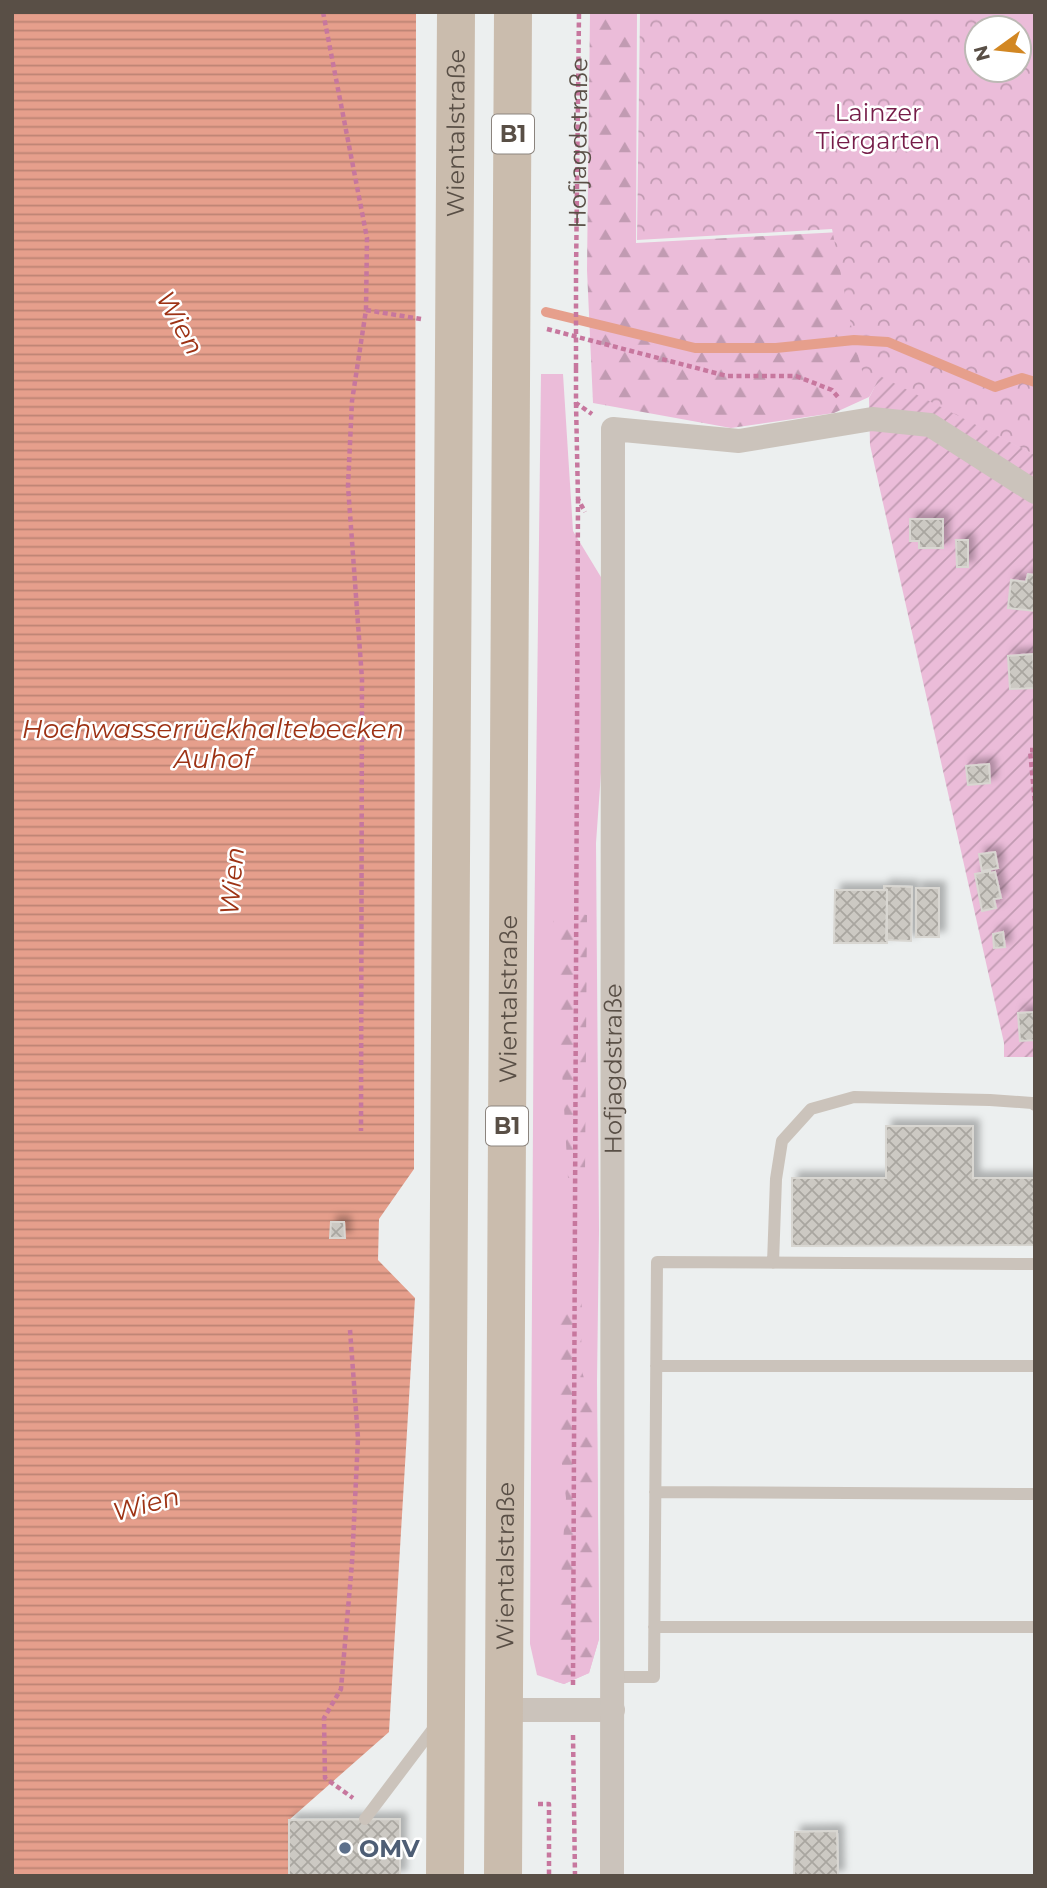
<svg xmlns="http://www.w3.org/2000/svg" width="1047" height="1888" font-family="Montserrat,sans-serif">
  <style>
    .grass { fill: #ebbcd9 }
    .forest { fill: url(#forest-firs); fill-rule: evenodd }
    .park { fill: url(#park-crowns); fill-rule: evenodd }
    .garden { fill: url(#garden-furrows) }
    .water { fill: url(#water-rules) }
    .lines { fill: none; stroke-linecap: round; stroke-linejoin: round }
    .stream { stroke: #e69f8c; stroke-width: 10 }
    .building { fill: url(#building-cross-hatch); stroke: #d8d6d1; stroke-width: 2; filter: url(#shadow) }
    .path { stroke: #c7779e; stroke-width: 4.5; stroke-dasharray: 5 3.5; stroke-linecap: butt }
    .service { stroke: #cbc3bb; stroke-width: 12 }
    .minor { stroke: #cbc3bb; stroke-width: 24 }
    .primary { stroke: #cabcad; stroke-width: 38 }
    .path-bridge { stroke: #c7779e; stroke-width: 4.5; stroke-dasharray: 5 3.5; stroke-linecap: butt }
    .service-dot { fill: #5c6f8a; stroke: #fff; stroke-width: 2.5 }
    .labels { text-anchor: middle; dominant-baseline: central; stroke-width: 5; stroke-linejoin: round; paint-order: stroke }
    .shield { fill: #fff; stroke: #8b847e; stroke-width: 2 }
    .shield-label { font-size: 23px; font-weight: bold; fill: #594f46 }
    .park-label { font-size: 24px; fill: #751c48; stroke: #fff }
    .street-label { font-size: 24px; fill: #594f46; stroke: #fff }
    .service-label { font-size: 24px; font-weight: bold; fill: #4e5e75; stroke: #fff; text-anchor: start }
    .water-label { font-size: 26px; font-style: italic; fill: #9d3214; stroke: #fff }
  </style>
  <defs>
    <pattern id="forest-firs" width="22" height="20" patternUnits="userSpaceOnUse" patternTransform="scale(1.75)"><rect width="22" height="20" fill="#ebbcd9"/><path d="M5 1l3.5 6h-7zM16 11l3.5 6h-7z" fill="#c19bb2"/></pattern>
    <pattern id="park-crowns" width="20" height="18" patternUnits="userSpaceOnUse" patternTransform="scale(1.75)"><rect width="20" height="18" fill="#ebbcd9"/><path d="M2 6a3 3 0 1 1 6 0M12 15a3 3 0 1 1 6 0" fill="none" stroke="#c19bb2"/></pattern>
    <pattern id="garden-furrows" width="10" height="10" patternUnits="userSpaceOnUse" patternTransform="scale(1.75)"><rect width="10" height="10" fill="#ebbcd9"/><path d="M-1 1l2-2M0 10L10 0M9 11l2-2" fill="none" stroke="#c19bb2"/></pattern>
    <pattern id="water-rules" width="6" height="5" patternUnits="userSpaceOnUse" patternTransform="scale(1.75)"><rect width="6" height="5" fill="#e69f8c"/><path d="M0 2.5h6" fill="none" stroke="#bd8474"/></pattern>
    <pattern id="building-cross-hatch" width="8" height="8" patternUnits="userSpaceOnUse" patternTransform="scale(1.75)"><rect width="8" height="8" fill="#ccc9c3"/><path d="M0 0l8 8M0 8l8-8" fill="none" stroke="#a9a6a0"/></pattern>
    <filter id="shadow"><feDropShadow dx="6" dy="-6" stdDeviation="3.5" flood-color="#0004"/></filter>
  </defs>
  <rect width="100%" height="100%" fill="#ecefef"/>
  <path class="grass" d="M 541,374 L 563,374 L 573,531 L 607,587 L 602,759 L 596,843 L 599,1230 L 597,1381 L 599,1639 L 589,1673 L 564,1684 L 537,1675 L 530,1644 L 534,952 Z"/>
  <path class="forest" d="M 590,12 L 637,12 L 636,243 L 859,231 L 812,12 L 1035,12 L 1035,455 L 880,377 L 869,397 L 834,413 L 731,428 L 593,403 L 587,270 ZM 977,28 L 1019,28 L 1019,70 L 977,70 Z
    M 553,911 L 587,915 L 585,1175 L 568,1178 Z
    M 582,1287 L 581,1367 L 593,1413 L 597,1419 L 599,1639 L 589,1673 L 564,1684 L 554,1681 L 566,1498 L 557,1423 L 557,1298 Z"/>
  <path class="park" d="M 640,12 L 1035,12 L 1035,455 L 880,377 L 869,397 L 854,340 L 832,229 L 637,240 ZM 977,28 L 1019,28 L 1019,70 L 977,70 Z"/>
  <path class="garden" d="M 880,376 L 1035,455 L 1035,1057 L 1004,1057 L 1004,1043 L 870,445 L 869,398 Z"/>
  <path class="water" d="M 12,12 L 416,12 L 414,1169 L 379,1219 L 378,1260 L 415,1298 L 389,1732 L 289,1820 L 289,1876 L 12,1876 Z"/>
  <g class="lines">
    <path class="stream" d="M 546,312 L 695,348 L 776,348 L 854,340 L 888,342 L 995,387 L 1022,378 L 1035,382"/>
  </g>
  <path class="building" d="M 910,519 L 943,519 L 943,548 L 919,548 L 919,541 L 910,541 Z
    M 956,540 L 968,540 L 968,567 L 957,567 Z
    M 1028,574 L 1035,575 L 1035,611 L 1008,608 L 1011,580 L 1026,582 Z
    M 1033,654 L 1035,688 L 1010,689 L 1008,656 Z
    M 989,764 L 990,783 L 968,785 L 966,766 Z
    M 995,852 L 998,868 L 982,871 L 979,854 Z
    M 990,871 L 990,873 L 995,872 L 1001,898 L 994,899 L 996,908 L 982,911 L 975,874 Z
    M 884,886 L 912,887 L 911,941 L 886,940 L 887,890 L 884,890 Z
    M 916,888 L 939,888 L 939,937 L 916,937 Z
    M 835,890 L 887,890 L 887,943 L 834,943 Z
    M 1003,932 L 1005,947 L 994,948 L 993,934 Z
    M 1035,1012 L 1035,1040 L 1020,1041 L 1018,1013 Z
    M 886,1126 L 973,1126 L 973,1178 L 1035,1178 L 1035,1245 L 792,1246 L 792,1178 L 886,1178 Z
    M 331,1222 L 344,1222 L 345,1238 L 330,1238 Z
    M 400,1819 L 400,1876 L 289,1876 L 289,1820 Z
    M 837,1831 L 838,1876 L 794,1876 L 795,1832 Z"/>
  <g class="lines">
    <g class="path">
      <path d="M 323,12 L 367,238 L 366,310 L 352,401 L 348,486 L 362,679 L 361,1131"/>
      <path id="s1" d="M 576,274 L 579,12"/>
      <path d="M 366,310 L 421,319"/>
      <path d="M 547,329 L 727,376 L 796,376 L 832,390 L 838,397"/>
      <path d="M 576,368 L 576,403 L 592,414"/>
      <path d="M 576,403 L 578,499 L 585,512"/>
      <path d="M 1035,750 L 1030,750 L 1035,804"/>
      <path d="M 350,1330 L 358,1438 L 352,1563 L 341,1689 L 324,1718 L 325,1778 L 353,1798"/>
      <path d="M 573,1685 L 578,499"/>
      <path d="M 573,1735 L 575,1876"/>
      <path d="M 538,1804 L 549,1804 L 549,1876"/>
    </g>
    <path class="service" d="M 773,1263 L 776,1179 L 782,1141 L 811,1109 L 854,1097 L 990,1100 L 1032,1103 L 1035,1105
      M 656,1366 L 1035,1366
      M 655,1492 L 1035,1494
      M 654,1627 L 1035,1627
      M 612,1677 L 654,1677 L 657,1262 L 1035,1264
      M 365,1819 L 436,1725"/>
    <g class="minor">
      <path d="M 504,1710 L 613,1710"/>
      <path id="s2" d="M 612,1876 L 613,429 L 739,441 L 872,419 L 930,425 L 1035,492"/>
    </g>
    <g class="primary">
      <path id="s3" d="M 445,1876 L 456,12"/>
      <path id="s4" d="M 503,1876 L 513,12"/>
    </g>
    <path class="path-bridge" d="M 576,368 L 576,274"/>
  </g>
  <circle class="service-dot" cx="345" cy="1848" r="7"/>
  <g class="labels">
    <g class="shield">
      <rect x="492" y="114.5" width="42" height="39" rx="5"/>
      <rect x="486" y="1106.5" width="42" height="39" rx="5"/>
    </g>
    <g class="shield-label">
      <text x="513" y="134">B1</text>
      <text x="507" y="1126">B1</text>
    </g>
    <g class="park-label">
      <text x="878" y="112">Lainzer<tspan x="878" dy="28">Tiergarten</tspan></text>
    </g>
    <g class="street-label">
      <text stroke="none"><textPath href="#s3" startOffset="1743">Wientalstraße</textPath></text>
      <text stroke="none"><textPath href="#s1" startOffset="131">Hofjagdstraße</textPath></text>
      <text stroke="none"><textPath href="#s4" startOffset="877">Wientalstraße</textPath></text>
      <text stroke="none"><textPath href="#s2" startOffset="807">Hofjagdstraße</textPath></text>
      <text stroke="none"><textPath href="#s4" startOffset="310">Wientalstraße</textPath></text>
    </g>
    <g class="service-label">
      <text x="359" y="1848">OMV</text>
    </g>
    <g class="water-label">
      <text transform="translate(180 323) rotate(61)">Wien</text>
      <text x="213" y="729">Hochwasserrückhaltebecken<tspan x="213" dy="30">Auhof</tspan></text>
      <text transform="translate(232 881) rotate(-85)">Wien</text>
      <text transform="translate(146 1504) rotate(-15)">Wien</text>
    </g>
  </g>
  <rect width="1047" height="1888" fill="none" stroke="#594f46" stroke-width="28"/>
  <g transform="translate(998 49) rotate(255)"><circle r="33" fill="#ffffff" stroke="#bdb9b5" stroke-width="2"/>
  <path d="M0-5L12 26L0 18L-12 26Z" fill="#d28723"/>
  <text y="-10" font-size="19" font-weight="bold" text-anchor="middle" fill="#594f46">N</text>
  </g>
</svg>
